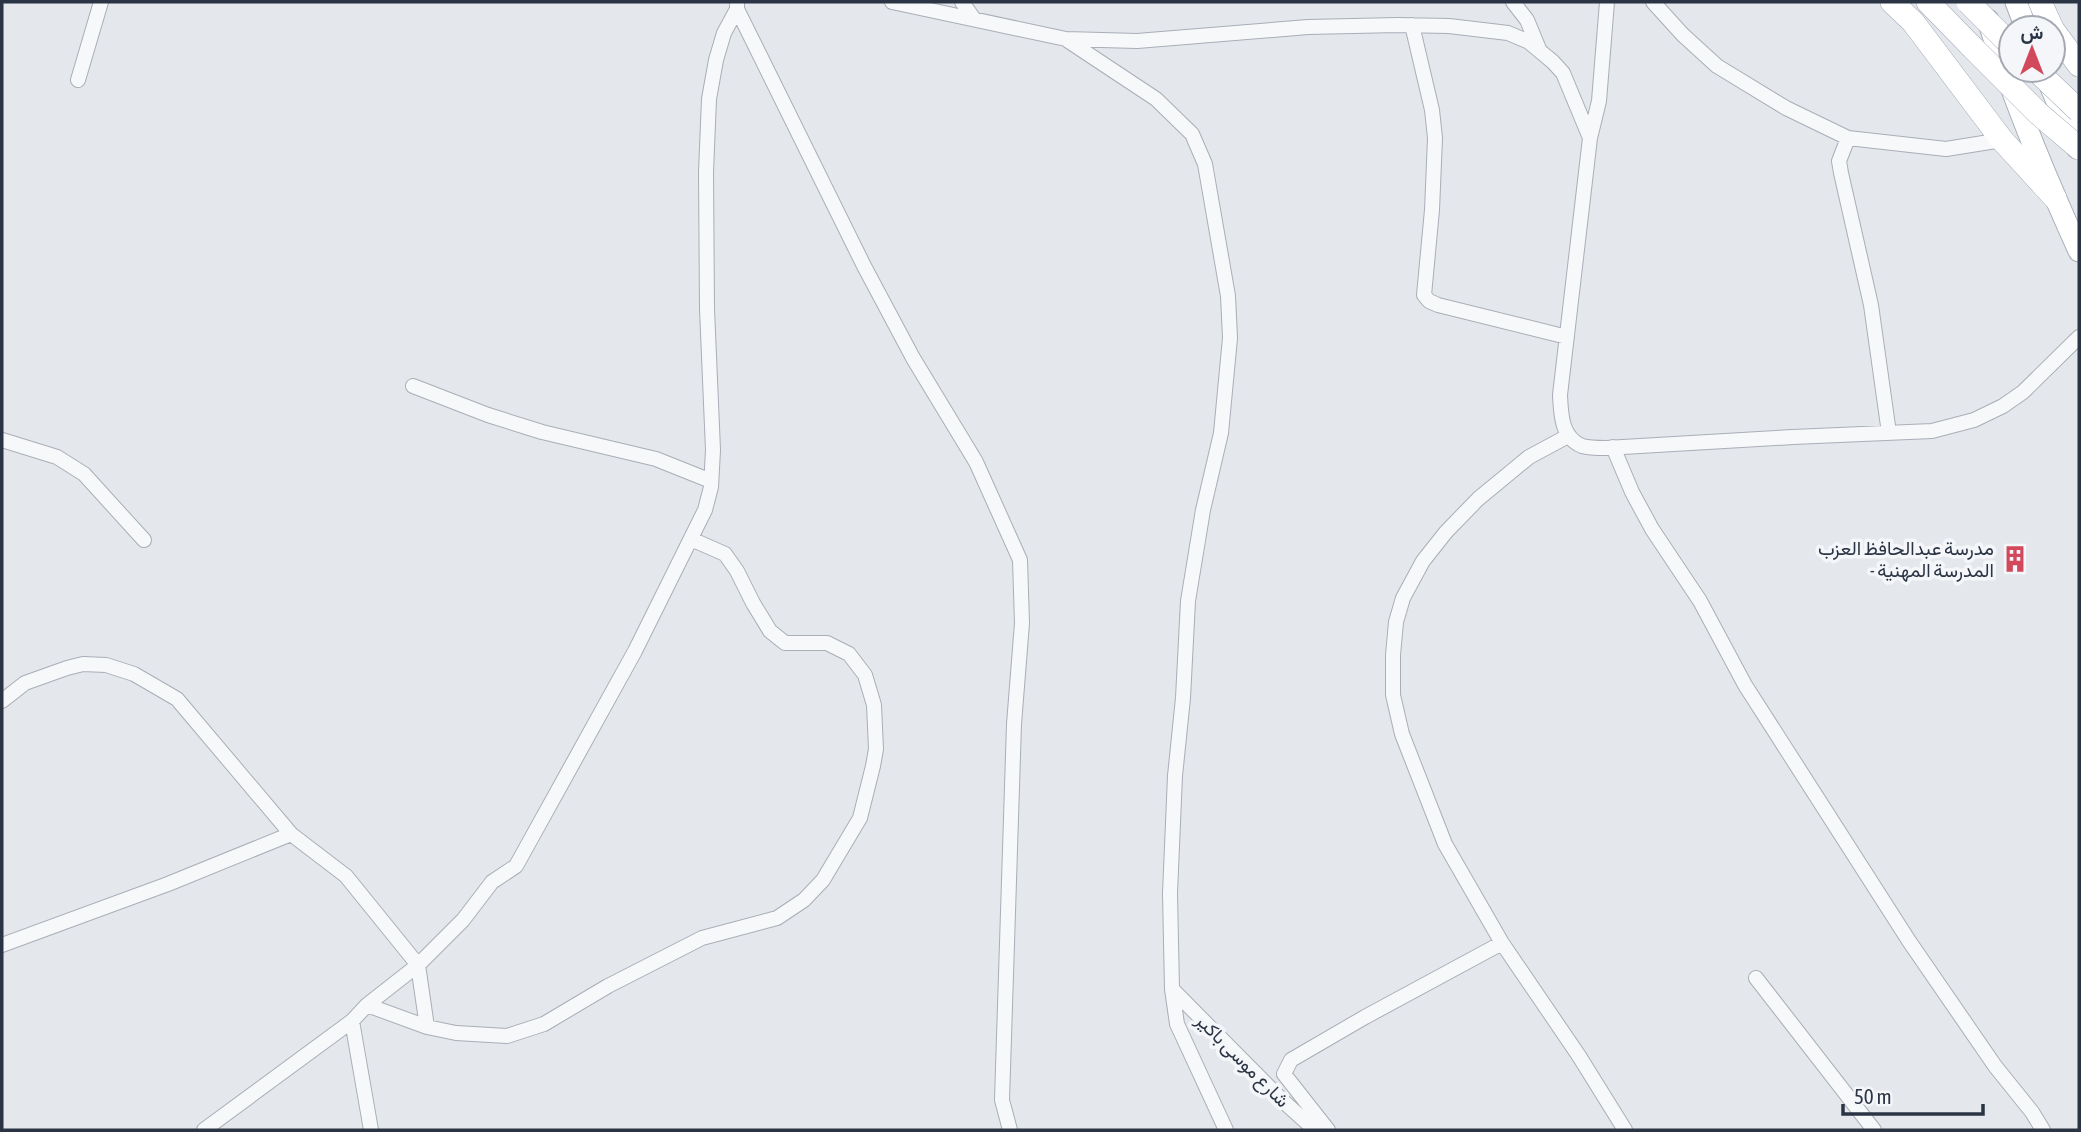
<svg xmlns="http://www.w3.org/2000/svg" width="2081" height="1132" font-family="'Asap Condensed',Vazirmatn,sans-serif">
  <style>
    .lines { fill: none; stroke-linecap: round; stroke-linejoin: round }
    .street-casing { stroke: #a9aeb7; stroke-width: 16 }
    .secondary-casing { stroke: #a9aeb7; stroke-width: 23 }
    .primary-casing { stroke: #a3abb8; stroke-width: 24 }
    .street { stroke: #f7f8fa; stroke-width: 14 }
    .secondary { stroke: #fff; stroke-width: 21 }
    .primary { stroke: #fff; stroke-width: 23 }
    .primary-bridge-casing { stroke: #a3abb8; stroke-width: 24; stroke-linecap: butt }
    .primary-bridge { stroke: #fff; stroke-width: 23 }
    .labels { text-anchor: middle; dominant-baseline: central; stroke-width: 7; stroke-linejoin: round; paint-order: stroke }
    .poi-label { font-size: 19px; fill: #2b3445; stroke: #f4f6f9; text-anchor: end }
    .street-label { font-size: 19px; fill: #2b3445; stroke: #f4f6f9 }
  </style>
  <rect width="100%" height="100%" fill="#e4e7ec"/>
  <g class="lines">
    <defs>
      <path id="street" d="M 892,2 L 1066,39 L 1137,41 L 1308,27 L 1398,25 L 1449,26 L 1508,33 L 1529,42 L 1553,62 L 1563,73 L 1590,138 L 1560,395 C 1561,414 1561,437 1582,446 C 1589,448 1599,448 1606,448 L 1793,437 L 1932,431 L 1974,420 L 2003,406 L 2023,392 L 2079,337
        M 962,2 L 974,19
        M 1513,2 L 1527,20 L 1539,49
        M 1653,2 L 1683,35 L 1717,66 L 1786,108 L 1848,138 L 1946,149 L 2002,140
        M 737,9 L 864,266 L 913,358 L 976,462 L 1020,560 L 1022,623 L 1014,724 L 1002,1100 L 1010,1130
        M 1412,25 L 1432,110 L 1435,138 L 1432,210 L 1424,295 L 1429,301 L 1438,305 L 1567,337
        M 1067,40 L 1156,99 L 1192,134 L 1205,164 L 1228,296 L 1230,338 L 1221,433 L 1203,510 L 1188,601 L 1183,698 L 1175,776 L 1170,893 L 1172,989 L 1177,1024 L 1226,1130
        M 78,80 L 101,2
        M 1590,138 L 1599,101 L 1607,2
        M 1848,138 L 1839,161 L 1841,173 L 1871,305 L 1889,433
        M 413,386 L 488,415 L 542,432 L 656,459 L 711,481
        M 1568,436 L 1529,457 L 1478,499 L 1446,532 L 1423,561 L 1403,598 L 1396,622 L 1393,655 L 1393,695 L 1402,734 L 1445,844 L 1502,943 L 1579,1056 L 1625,1130
        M 2,440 L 57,457 L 84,474 L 144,540
        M 1613,447 L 1632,492 L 1652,529 L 1700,601 L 1745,685 L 1909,941 L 1995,1066 L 2032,1112 L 2043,1130
        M 2,701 L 25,683 L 67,668 L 83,664 L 106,665 L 134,674 L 177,699 L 291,834 L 346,876 L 418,965 L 427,1027
        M 2,945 L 168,884 L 291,834
        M 1756,978 L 1874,1130
        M 1172,989 L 1283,1101 L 1315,1130
        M 367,1005 L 427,1027 L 456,1033 L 507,1036 L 544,1024 L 608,986 L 702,938 L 777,918 L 804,900 L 823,880 L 860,818 L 873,766 L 876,749 L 874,705 L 865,675 L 849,654 L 827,643 L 785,643 L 770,631 L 753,603 L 737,571 L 725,554 L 691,539
        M 352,1021 L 371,1130
        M 204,1130 L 352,1021 L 367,1005 L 418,965 L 463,920 L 492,882 L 516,866 L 635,651 L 705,510 L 711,487 L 713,450 L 707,309 L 706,172 L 709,99 L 716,60 L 724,33 L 737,9 L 737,2
        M 1328,1130 L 1284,1074 L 1291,1060 L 1365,1017 L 1502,943"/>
      <path id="secondary" d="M 2016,2 L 2026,28
        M 1988,20 C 2013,99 2045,176 2079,251
        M 2050,85 L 2077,148"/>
      <path id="primary" d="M 1892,2 L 1913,22 L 2002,140 L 2055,198
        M 1928,2 L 1971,46
        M 2040,2 L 2052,28
        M 2053,30 L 2079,65"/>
    </defs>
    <use href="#street" class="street-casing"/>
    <use href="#secondary" class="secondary-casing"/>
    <use href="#primary" class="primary-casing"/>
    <use href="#street" class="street"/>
    <use href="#secondary" class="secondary"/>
    <use href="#primary" class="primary"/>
    <defs>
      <path id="primary-bridge" d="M 1968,2 L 2011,45
        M 1971,46 L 2039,114 L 2079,148
        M 2036,70 L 2079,111"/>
    </defs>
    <use href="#primary-bridge" class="primary-bridge-casing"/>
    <use href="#primary-bridge" class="primary-bridge"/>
  </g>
  <defs>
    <symbol id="building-bare" viewBox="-9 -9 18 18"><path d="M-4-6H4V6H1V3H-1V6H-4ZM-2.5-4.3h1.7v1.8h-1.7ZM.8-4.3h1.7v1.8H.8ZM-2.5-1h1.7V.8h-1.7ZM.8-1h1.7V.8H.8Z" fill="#d1495b" stroke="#f4f6f9" stroke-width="2.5" paint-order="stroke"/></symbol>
  </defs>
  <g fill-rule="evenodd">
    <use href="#building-bare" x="1996" y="540" width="38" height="38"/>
  </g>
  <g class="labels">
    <g class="poi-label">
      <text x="1994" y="548">مدرسة عبدالحافظ العزب<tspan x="1994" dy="22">- المدرسة المهنية</tspan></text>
    </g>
    <g class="street-label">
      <text transform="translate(1243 1060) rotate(45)">شارع موسى باكير</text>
    </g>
  </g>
  <rect width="2081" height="1132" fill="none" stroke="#2b3445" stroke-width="7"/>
  <g transform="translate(2032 49)"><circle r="33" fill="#f4f6f9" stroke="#a4a8b1" stroke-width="2"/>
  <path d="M0-5L12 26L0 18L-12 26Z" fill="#d1495b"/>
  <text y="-10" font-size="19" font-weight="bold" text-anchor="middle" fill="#2b3445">ش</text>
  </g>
  <path d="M1843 1104v10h140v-10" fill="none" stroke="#2b3445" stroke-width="3.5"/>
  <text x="1854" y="1104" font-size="21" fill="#2b3445" stroke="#f4f6f9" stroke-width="5" paint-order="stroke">50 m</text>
</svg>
